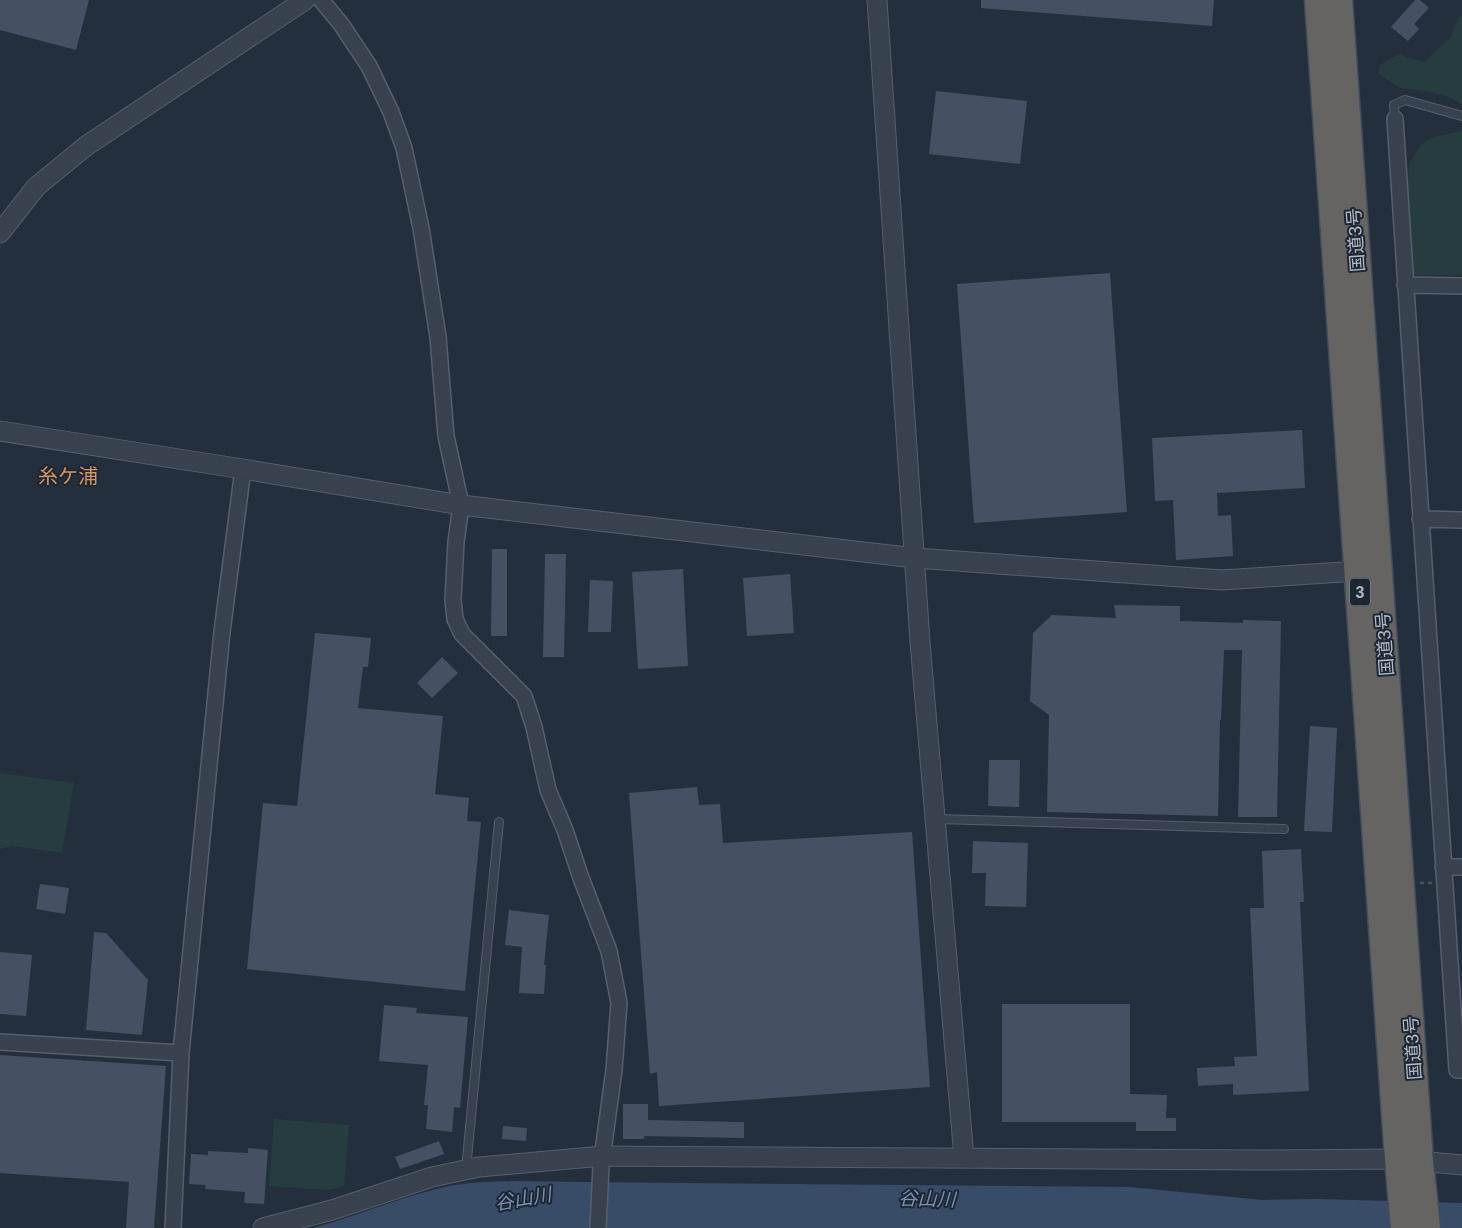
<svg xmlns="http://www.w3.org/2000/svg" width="1462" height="1228" font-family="Helvetica,'Noto Sans JP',sans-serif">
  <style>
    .green { fill: #263c3f }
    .water { fill: #394c67 }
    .building { fill: #455162 }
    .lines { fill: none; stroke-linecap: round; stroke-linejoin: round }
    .service-casing { stroke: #565f6c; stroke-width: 10 }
    .minor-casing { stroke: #565f6c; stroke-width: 18 }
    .tertiary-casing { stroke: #565f6c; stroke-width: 21 }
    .trunk-casing { stroke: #434c59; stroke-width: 29 }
    .path { stroke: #44595c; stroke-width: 2.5; stroke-dasharray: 4 4; stroke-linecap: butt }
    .service { stroke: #38414e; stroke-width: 8 }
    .minor { stroke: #38414e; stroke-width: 15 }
    .tertiary { stroke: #38414e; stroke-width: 19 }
    .trunk { stroke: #656462; stroke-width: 26 }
    .labels { text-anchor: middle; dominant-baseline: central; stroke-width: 4; stroke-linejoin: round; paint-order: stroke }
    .shield { fill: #1d2633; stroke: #878f9c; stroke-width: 1 }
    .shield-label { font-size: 16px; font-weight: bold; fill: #b4bcc9 }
    .street-label { font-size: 18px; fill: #b4bcc9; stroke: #1d2633 }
    .water-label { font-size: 19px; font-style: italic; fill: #7c92b1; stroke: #1d2633 }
    .quarter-label { font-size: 20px; fill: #d59563; stroke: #1d2633 }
  </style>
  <rect width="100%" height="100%" fill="#242f3e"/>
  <path class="green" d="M 1462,16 L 1462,104 L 1449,97 L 1425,91 L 1400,88 L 1379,74 L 1380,65 L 1398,54 L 1424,62 L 1450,38 L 1459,17 Z
    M 1462,131 L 1462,275 L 1412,275 L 1406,208 L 1409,164 L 1421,145 L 1433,137 Z
    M 0,773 L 74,783 L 62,853 L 13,846 L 0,849 Z
    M 274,1119 L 349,1125 L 344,1186 L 329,1190 L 269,1186 Z"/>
  <path class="water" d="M 578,1182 L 1129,1187 L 1263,1200 L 1318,1199 L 1462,1203 L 1462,1228 L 313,1228 C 357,1216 400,1197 445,1187 C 488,1178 534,1182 578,1182 Z"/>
  <path class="building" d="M 0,0 L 89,0 L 76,50 L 0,30 Z
    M 981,0 L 1214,0 L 1212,26 L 981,8 Z
    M 1415,0 L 1420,0 L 1429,8 L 1414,24 L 1419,29 L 1408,41 L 1391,27 Z
    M 936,91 L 1027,101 L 1020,164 L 929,154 Z
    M 1110,273 L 1127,512 L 974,523 L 957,284 Z
    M 1302,430 L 1305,488 L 1217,493 L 1218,516 L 1231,515 L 1233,556 L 1176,560 L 1173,500 L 1155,501 L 1152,438 Z
    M 492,549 L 507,549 L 507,636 L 491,636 Z
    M 545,554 L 566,554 L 564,657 L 543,657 Z
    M 683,569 L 688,666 L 638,669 L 632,572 Z
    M 790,574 L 794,633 L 747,636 L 743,578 Z
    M 590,580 L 613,581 L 611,632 L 588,632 Z
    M 1114,605 L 1180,606 L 1180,621 L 1243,623 L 1243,620 L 1281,621 L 1277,817 L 1238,817 L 1242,650 L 1224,650 L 1221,720 L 1220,720 L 1218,816 L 1047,812 L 1049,715 L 1030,701 L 1033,633 L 1052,615 L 1116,618 Z
    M 315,633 L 371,638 L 368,667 L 363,667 L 358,708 L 443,716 L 435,794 L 469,798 L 467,821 L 481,822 L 465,991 L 247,969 L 263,803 L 297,806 Z
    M 442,657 L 458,673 L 432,698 L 417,683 Z
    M 1310,726 L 1337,728 L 1332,832 L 1304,831 Z
    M 989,760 L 1020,760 L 1019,807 L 988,806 Z
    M 697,787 L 699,805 L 720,804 L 723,843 L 912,832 L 930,1087 L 659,1106 L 657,1072 L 650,1074 L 629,793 Z
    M 973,841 L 1028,843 L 1026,907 L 985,906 L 986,873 L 972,873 Z
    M 1301,849 L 1304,902 L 1300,902 L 1309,1091 L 1233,1095 L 1233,1084 L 1198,1086 L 1197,1068 L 1235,1066 L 1234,1057 L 1257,1056 L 1250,908 L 1264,908 L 1262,851 Z
    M 40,884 L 69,888 L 65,914 L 36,909 Z
    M 509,910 L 549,915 L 544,965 L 546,965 L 544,994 L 519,993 L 522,947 L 505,945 Z
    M 94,932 L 106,933 L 148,980 L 142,1035 L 86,1030 Z
    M 0,952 L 32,955 L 26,1016 L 0,1014 Z
    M 1002,1004 L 1130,1004 L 1130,1094 L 1167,1095 L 1166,1118 L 1176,1118 L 1176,1131 L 1136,1131 L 1136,1122 L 1002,1122 Z
    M 384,1005 L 417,1008 L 416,1013 L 468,1017 L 460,1108 L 454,1107 L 452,1132 L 426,1129 L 428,1105 L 424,1105 L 428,1065 L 379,1061 Z
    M 0,1055 L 166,1066 L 154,1228 L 126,1228 L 129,1182 L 0,1173 Z
    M 623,1104 L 648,1104 L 648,1120 L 744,1122 L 744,1138 L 644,1136 L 644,1139 L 623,1139 Z
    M 503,1126 L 527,1128 L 526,1141 L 502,1139 Z
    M 439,1141 L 444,1154 L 400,1169 L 395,1157 Z
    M 248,1148 L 268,1150 L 264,1204 L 244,1203 L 245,1192 L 205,1189 L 206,1185 L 189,1184 L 191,1154 L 208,1155 L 208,1151 L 248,1153 Z"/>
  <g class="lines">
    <defs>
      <path id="service" d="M 1395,119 L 1394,105 L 1405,100 L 1462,116
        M 936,819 L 1284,829
        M 467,1159 L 499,822"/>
      <path id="minor" d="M 321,0 L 341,24 L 369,66 L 391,112 L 404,148 L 421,228 L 438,337 L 446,436 L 461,505 L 456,542 L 453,600 L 455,619 L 462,634 L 524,696 L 534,727 L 548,790 L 565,830 L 581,878 L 609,951 L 619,1003 L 614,1070 L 601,1166 L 598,1228
        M 1395,119 L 1457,1070 L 1462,1070
        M 1405,285 L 1462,286
        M 1420,519 L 1462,520
        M 1443,867 L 1462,867
        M 0,1042 L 181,1053
        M 173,1228 L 181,1053 L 222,632 L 243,469"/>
      <path id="tertiary" d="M 877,0 L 920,642 L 964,1158
        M 0,233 L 36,187 L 86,146 L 305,0
        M 0,431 L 243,469 L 461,505 L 915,558 L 1222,580 L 1358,571
        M 263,1228 L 332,1210 L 432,1177 L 479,1167 L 603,1156 L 1256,1160 L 1398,1159 L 1462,1165"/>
      <path id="trunk" d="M 1318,0 L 1398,1159 L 1404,1228
        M 1339,0 L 1420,1161 L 1427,1228"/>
    </defs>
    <use href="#service" class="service-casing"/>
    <use href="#minor" class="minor-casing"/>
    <use href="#tertiary" class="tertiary-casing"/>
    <use href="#trunk" class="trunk-casing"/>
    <path class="path" d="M 1420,883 L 1432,883"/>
    <use href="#service" class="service"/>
    <use href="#minor" class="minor"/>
    <use href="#tertiary" class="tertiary"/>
    <use href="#trunk" class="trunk"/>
  </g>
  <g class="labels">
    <rect class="shield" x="1350" y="578.5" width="20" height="27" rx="4"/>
    <g class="shield-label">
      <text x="1360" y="592">3</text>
    </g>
    <g class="street-label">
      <text transform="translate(1356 240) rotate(-94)">国道3号</text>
      <text transform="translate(1385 644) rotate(-94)">国道3号</text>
      <text transform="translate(1413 1048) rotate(-94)">国道3号</text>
    </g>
    <g class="water-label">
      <text transform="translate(523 1199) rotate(-10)">谷山川</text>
      <text transform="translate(927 1199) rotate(2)">谷山川</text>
    </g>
    <g class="quarter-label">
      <text x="68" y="476">糸ケ浦</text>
    </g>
  </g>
</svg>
